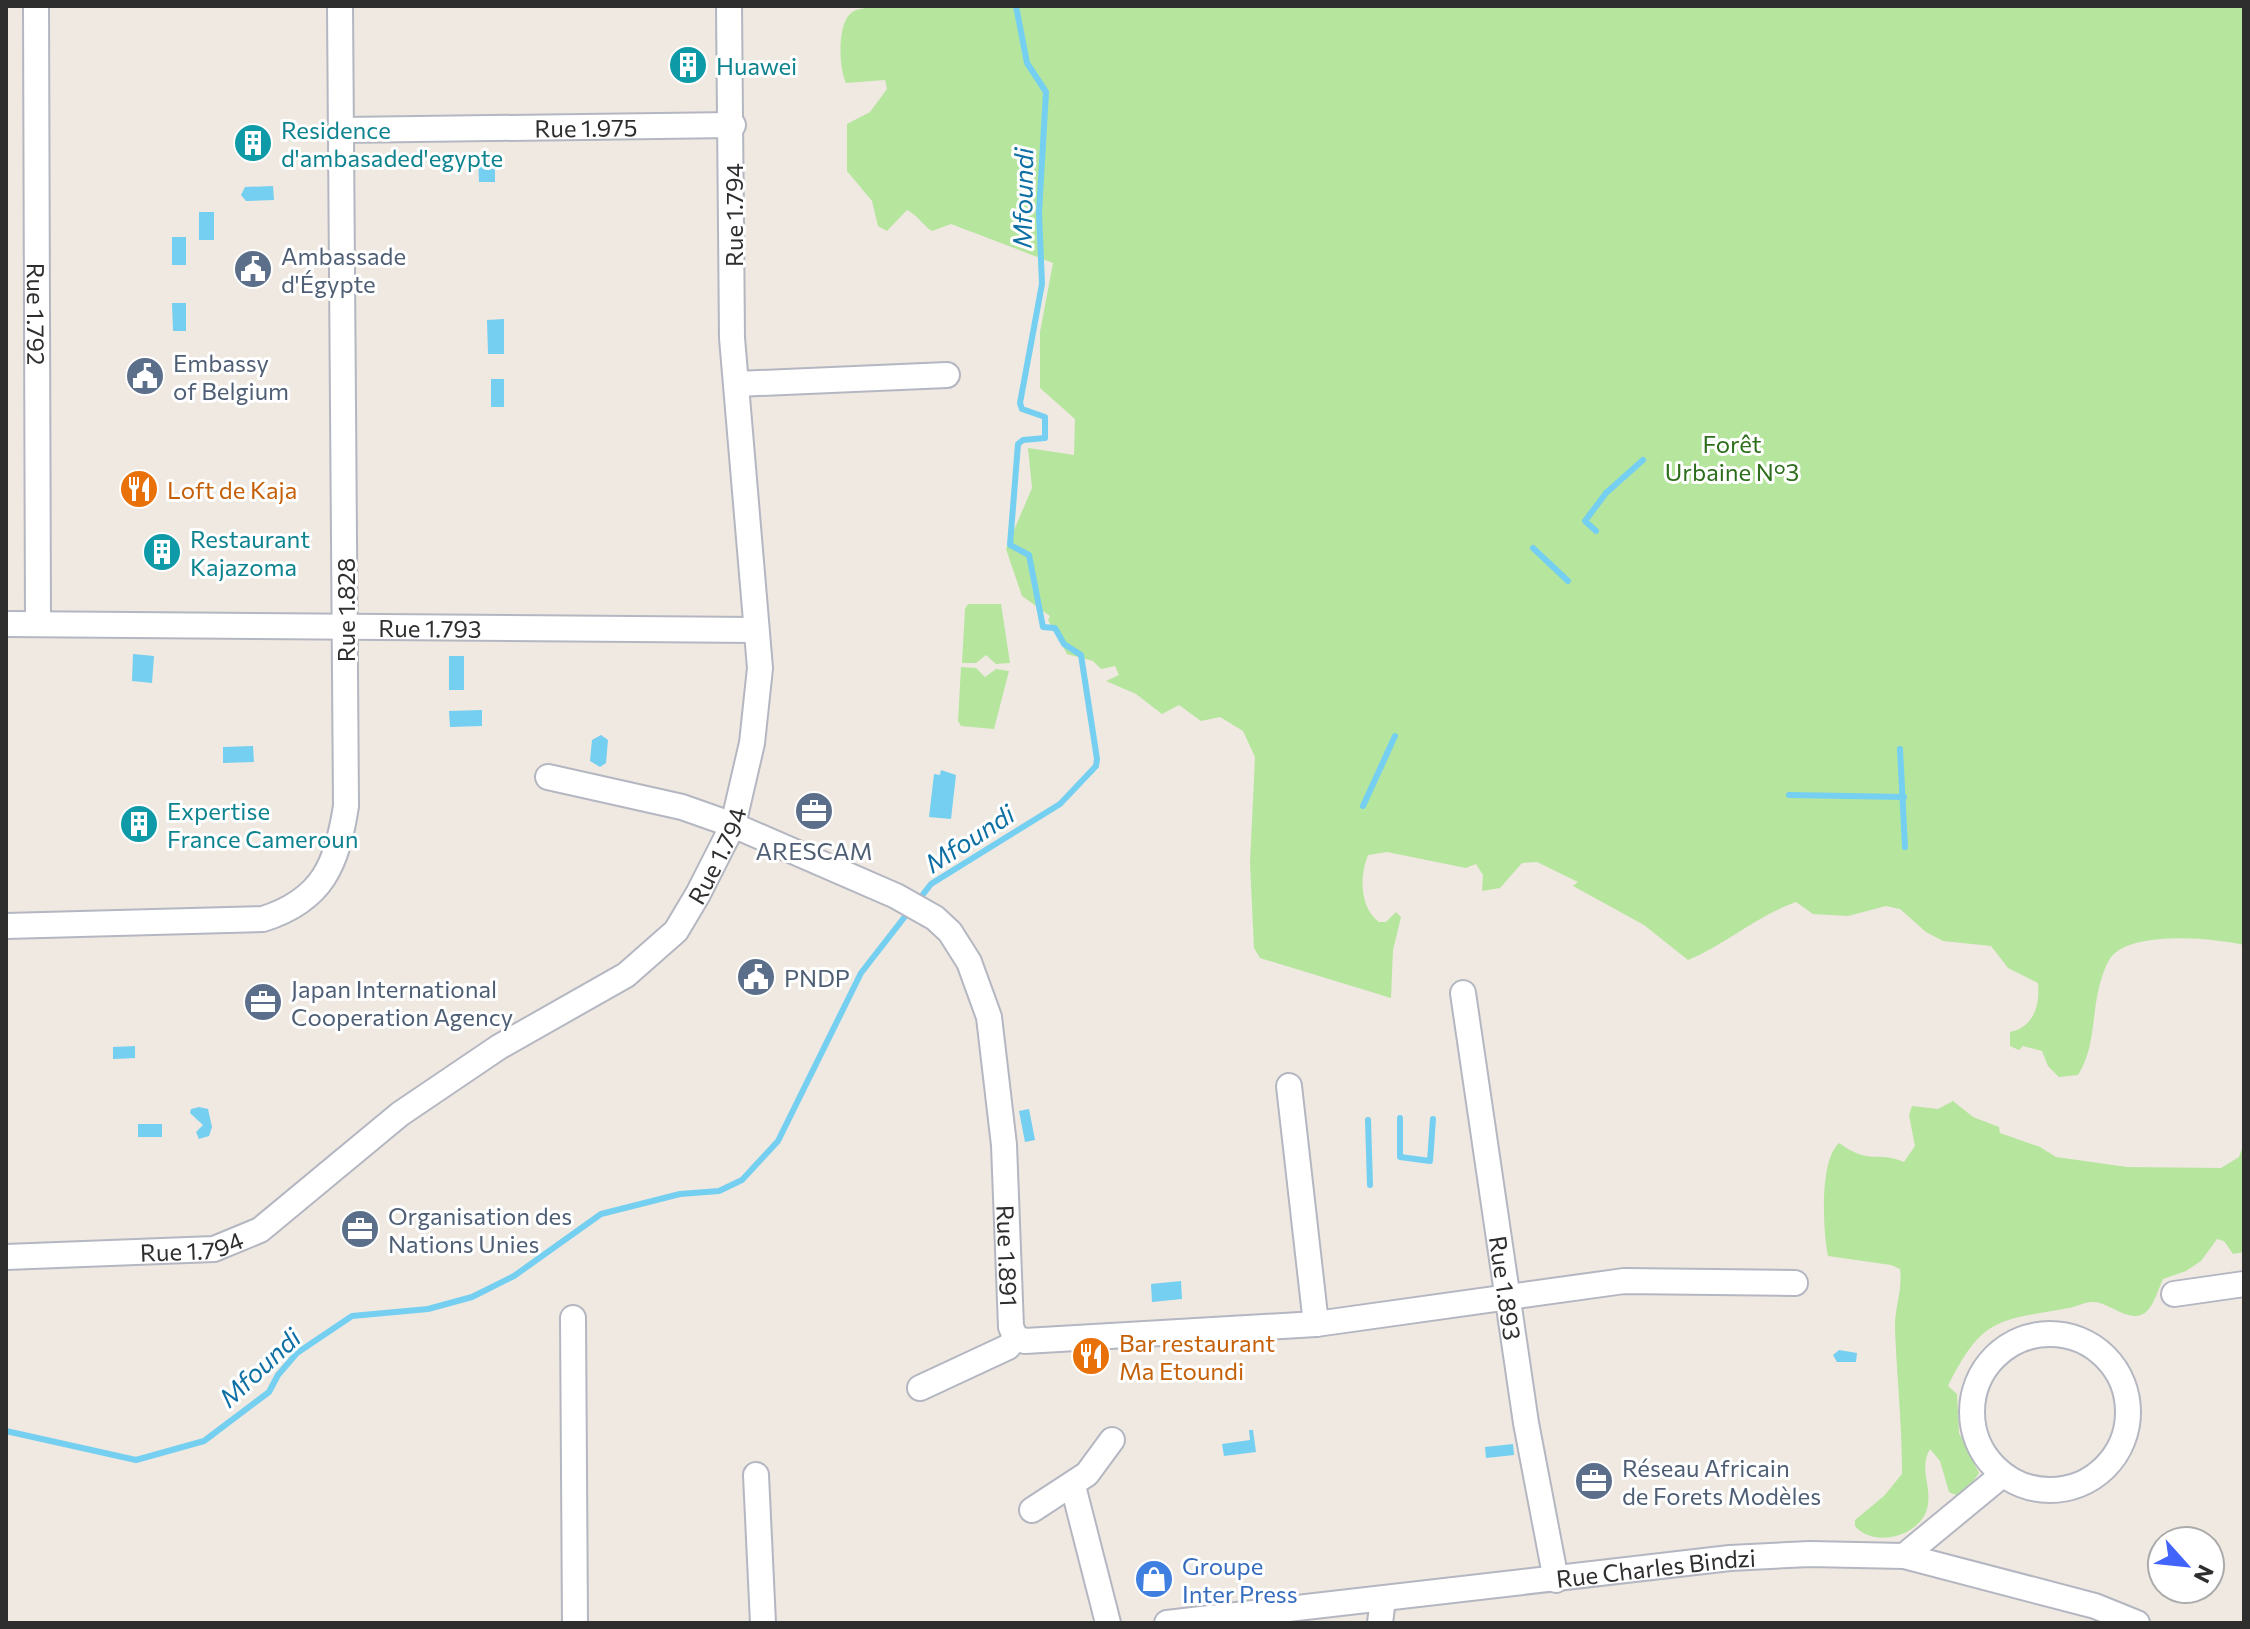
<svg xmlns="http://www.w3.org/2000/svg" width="2250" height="1629" font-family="Commissioner,sans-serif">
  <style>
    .green { fill: #b6e59e }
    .water { fill: #75cff0 }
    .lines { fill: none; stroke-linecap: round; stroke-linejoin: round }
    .stream { stroke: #75cff0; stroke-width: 6 }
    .minor-casing { stroke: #b4b7c1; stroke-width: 28 }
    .minor { stroke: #fff; stroke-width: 24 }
    .labels { text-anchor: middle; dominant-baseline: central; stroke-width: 6; stroke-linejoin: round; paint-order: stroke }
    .culture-label { font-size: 24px; fill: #0d838f; stroke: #fff; text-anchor: start }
    .street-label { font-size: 24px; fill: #2e2e2e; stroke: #fff }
    .service-label { font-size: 24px; fill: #4e5e75; stroke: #fff; text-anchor: start }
    .park-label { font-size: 24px; fill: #2c6e1b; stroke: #fff }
    .food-label { font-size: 24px; fill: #c56008; stroke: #fff; text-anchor: start }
    .shop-label { font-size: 24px; fill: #366cbe; stroke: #fff; text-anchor: start }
    .water-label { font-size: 26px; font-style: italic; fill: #0d6fa3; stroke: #fff }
  </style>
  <rect width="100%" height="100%" fill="#efe9e1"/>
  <path class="green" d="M 881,6 L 2244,6 L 2244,945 C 2214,938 2133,930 2111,957 C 2105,965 2100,982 2098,992 C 2092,1020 2094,1050 2078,1075 L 2059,1077 L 2048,1066 L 2042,1051 L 2023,1046 L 2019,1050 L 2010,1046 L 2010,1032 C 2034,1027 2040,1005 2038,983 L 2008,968 L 1991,946 L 1943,941 L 1926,932 L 1900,909 L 1886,906 L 1848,916 L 1813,914 L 1796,902 C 1756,916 1727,944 1688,960 L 1644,925 L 1573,886 L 1578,882 L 1537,862 L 1522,863 L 1500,888 L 1482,891 L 1483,875 L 1476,864 L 1466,868 L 1387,852 L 1368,855 C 1359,877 1360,908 1379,922 L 1386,922 L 1396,912 L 1401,917 L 1393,950 L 1391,998 L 1260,958 L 1254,948 L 1250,863 L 1255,757 L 1243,731 L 1220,717 L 1201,721 L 1179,705 L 1162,714 L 1136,694 L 1106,681 L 1119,675 L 1115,666 L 1101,669 L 1093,661 L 1067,654 L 1048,620 L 1050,616 L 1022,596 L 1006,549 L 1032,488 L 1028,448 L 1074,455 L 1075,419 L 1040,388 L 1040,332 L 1053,263 L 951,224 L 932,231 C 922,225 919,216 907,210 L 887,231 L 878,226 L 872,201 L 847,171 L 847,124 L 870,112 L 887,89 L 885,80 L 846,83 C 839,69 837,26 850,14 C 857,7 871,8 881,6 Z
    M 968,604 L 1001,604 L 1010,663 L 996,664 L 986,655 L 976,663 L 962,663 L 965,609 Z
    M 961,667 L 976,668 L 985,677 L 996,669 L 1009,671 L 994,729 L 961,726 L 958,721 Z
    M 1953,1101 L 1973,1117 L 1999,1127 L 2000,1133 L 2040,1147 L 2056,1157 L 2127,1167 L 2221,1168 L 2239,1157 L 2244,1143 L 2244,1252 L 2233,1254 L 2224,1241 L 2217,1239 L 2201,1261 L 2186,1271 L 2163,1279 C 2158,1289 2153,1311 2141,1315 C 2124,1320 2109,1302 2093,1302 C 2086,1301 2076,1307 2069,1308 C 1996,1321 1983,1317 1948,1386 L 1957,1394 L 1959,1433 L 1979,1473 L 1969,1487 L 1956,1495 L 1949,1492 L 1940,1461 L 1930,1449 C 1918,1470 1933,1486 1927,1509 C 1919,1537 1873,1548 1855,1526 L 1855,1520 L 1884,1496 L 1902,1474 C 1902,1426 1897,1378 1895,1330 C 1894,1308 1903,1290 1900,1269 L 1891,1265 L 1828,1256 C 1823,1230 1819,1161 1839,1143 C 1871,1166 1876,1150 1904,1162 L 1915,1146 L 1909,1115 L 1912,1106 L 1938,1109 Z"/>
  <path class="water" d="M 495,156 L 495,182 L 479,182 L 478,157 Z
    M 273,186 L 274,200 L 246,201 L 241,195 L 245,187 Z
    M 199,212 L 214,212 L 214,240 L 199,240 Z
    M 172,237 L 186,237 L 186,265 L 172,265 Z
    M 172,303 L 186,303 L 186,331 L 173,331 Z
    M 504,319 L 504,354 L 488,354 L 487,320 Z
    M 491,379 L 504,379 L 504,407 L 491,407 Z
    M 133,654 L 154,656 L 152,683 L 132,681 Z
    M 449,656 L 464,656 L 464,690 L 449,690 Z
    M 482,710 L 482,726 L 450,727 L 449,711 Z
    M 601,735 L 608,740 L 606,763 L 600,767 L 590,761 L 592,740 Z
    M 253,746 L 254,762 L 223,763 L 223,747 Z
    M 941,770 L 956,775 L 951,819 L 929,817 L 934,774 L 940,775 Z
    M 135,1046 L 135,1058 L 113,1059 L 113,1047 Z
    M 199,1107 L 208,1109 L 212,1127 L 209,1136 L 199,1139 L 196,1132 L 203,1125 L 190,1113 L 191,1109 Z
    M 1029,1109 L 1035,1140 L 1025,1142 L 1019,1111 Z
    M 138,1124 L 162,1124 L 162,1137 L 138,1137 Z
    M 1181,1281 L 1182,1299 L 1152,1302 L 1151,1284 Z
    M 1839,1350 L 1857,1353 L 1856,1362 L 1837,1362 L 1833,1355 Z
    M 1249,1430 L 1253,1430 L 1256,1452 L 1224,1456 L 1222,1444 L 1250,1440 Z
    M 1513,1444 L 1514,1455 L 1486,1458 L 1485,1447 Z"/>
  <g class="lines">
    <path class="stream" d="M 1596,531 L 1585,521 L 1606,493 L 1643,460
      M 1533,548 L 1568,581
      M 1900,749 L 1905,847
      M 1789,795 L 1904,797
      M 1363,806 L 1395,736
      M 917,902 L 931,884 L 1060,804 L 1096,766 L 1097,759 L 1081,655 L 1064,644 L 1055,628 L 1043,627 L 1029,555 L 1010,545 L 1018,444 L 1023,440 L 1045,438 L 1045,417 L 1022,409 L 1020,403 L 1042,284 L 1039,213 L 1046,92 L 1027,63 L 1016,6
      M 1400,1118 L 1400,1157 L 1430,1161 L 1433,1119
      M 1368,1120 L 1370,1185
      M 6,1431 L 136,1460 L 204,1441 L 269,1392 L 278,1375 L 297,1353 L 352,1316 L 428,1309 L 472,1297 L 514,1276 L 601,1214 L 680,1194 L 719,1191 L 742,1180 L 778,1141 L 861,973 L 910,910"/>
    <defs>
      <g id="minor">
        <path id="s1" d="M 36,6 L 38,624"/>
        <path id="s2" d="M 342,130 L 733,125"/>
        <path d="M 736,384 L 947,375"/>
        <path id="s3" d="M 6,624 L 756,630"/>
        <path id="s4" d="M 548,777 L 682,807 L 733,825 L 896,896 L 935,918 L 950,932 L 969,962 L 989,1017 L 1004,1145 L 1011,1327 L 1016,1338 L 1025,1341 L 1316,1324 L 1624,1281 L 1795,1283"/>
        <path d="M 6,926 L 263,919 C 323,900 337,864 346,806 L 340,6"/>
        <path id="s5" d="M 1463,993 L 1526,1423 L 1556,1580"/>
        <path d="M 1289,1086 L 1316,1324"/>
        <path id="s6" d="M 6,1257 L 214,1249 L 260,1230 L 400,1114 L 499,1047 L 626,975 L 676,931 L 698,894 L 733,825 L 752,743 L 760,668 L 732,338 L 729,6"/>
        <path d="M 2174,1294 L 2244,1284"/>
        <path d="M 573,1318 L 575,1623"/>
        <circle cx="2050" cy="1412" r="78"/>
        <path d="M 920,1388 L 1008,1347 L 1016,1338"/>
        <path d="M 756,1475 L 763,1623"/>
        <path d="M 1073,1486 L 1108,1623"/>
        <path d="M 1032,1510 L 1087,1474 L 1112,1440"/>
        <path d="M 1904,1556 L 2001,1476"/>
        <path id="s7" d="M 1167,1623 L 1730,1558 L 1810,1554 L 1904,1556 L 2095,1606 L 2137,1623"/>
        <path d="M 1380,1623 L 1383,1599"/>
      </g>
    </defs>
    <use href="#minor" class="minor-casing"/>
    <use href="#minor" class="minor"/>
  </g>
  <defs>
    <symbol id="building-disc" viewBox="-11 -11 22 22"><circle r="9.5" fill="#0f9aa8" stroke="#fff"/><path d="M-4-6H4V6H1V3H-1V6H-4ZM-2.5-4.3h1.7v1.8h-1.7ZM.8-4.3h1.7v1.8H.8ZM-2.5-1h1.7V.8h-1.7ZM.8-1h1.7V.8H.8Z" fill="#fff"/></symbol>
    <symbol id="civic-disc" viewBox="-11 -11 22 22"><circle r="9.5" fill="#5c6f8a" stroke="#fff"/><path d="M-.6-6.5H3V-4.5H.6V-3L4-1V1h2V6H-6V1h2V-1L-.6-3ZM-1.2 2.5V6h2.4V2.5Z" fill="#fff"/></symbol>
    <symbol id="restaurant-disc" viewBox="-11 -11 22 22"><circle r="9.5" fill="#e8710a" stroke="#fff"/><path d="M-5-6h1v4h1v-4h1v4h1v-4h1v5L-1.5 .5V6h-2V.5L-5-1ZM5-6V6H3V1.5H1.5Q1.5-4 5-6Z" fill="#fff"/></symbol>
    <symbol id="office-disc" viewBox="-11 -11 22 22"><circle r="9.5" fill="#5c6f8a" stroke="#fff"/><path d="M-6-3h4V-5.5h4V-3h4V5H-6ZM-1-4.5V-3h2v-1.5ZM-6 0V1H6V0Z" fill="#fff"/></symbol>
    <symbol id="shop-disc" viewBox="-11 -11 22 22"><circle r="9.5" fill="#3f7fe0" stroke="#fff"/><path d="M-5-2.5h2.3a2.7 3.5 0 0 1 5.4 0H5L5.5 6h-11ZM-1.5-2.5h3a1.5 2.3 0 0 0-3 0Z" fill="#fff"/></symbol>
  </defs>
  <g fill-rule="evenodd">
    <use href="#building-disc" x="666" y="43" width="44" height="44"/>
    <use href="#building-disc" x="231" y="121" width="44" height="44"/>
    <use href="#civic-disc" x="231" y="247" width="44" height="44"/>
    <use href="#civic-disc" x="123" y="354" width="44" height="44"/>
    <use href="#restaurant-disc" x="117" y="467" width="44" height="44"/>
    <use href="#building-disc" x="140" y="530" width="44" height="44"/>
    <use href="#office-disc" x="792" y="789" width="44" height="44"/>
    <use href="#building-disc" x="117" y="802" width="44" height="44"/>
    <use href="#civic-disc" x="734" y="955" width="44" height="44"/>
    <use href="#office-disc" x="241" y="980" width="44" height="44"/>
    <use href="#office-disc" x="338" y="1207" width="44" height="44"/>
    <use href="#restaurant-disc" x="1069" y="1334" width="44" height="44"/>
    <use href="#office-disc" x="1572" y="1459" width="44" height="44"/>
    <use href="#shop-disc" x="1132" y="1557" width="44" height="44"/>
  </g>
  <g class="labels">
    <g class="culture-label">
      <text x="716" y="65">Huawei</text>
      <text x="281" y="129">Residence<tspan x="281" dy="28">d'ambasaded'egypte</tspan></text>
      <text x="190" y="538">Restaurant<tspan x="190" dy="28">Kajazoma</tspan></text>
      <text x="167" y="810">Expertise<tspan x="167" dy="28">France Cameroun</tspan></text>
    </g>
    <g class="street-label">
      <text stroke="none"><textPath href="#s2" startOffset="244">Rue 1.975</textPath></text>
      <text transform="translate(733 215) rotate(-90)">Rue 1.794</text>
      <text stroke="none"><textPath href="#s1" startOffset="308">Rue 1.792</textPath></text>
      <text transform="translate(345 610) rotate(-90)">Rue 1.828</text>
      <text stroke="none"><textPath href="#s3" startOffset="424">Rue 1.793</textPath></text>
      <text stroke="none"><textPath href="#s6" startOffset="858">Rue 1.794</textPath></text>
      <text stroke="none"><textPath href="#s6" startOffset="186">Rue 1.794</textPath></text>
      <text stroke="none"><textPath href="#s4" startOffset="768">Rue 1.891</textPath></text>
      <text stroke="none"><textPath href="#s5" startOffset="298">Rue 1.893</textPath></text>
      <text stroke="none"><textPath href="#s7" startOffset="492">Rue Charles Bindzi</textPath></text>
    </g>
    <g class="service-label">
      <text x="281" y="255">Ambassade<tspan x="281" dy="28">d'Égypte</tspan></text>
      <text x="173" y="362">Embassy<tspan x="173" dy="28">of Belgium</tspan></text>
      <text x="814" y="850" text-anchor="middle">ARESCAM</text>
      <text x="784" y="977">PNDP</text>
      <text x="291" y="988">Japan International<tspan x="291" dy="28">Cooperation Agency</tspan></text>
      <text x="388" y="1215">Organisation des<tspan x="388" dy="28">Nations Unies</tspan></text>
      <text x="1622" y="1467">Réseau Africain<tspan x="1622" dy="28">de Forets Modèles</tspan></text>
    </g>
    <g class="park-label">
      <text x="1732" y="443">Forêt<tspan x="1732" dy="28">Urbaine N°3</tspan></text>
    </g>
    <g class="food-label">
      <text x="167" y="489">Loft de Kaja</text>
      <text x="1119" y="1342">Bar restaurant<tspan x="1119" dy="28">Ma Etoundi</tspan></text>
    </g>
    <g class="shop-label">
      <text x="1182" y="1565">Groupe<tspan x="1182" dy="28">Inter Press</tspan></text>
    </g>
    <g class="water-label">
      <text transform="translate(1022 198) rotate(-89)">Mfoundi</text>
      <text transform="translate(969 838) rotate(-33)">Mfoundi</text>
      <text transform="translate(259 1367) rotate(-43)">Mfoundi</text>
    </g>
  </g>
  <rect width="2250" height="1629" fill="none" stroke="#2e2e2e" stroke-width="16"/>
  <g transform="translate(2186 1565) rotate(117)"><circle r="38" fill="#ffffff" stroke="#ababab" stroke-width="2"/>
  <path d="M0-6L14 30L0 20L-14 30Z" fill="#4264fb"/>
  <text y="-12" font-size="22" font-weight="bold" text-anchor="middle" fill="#2e2e2e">N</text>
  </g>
</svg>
